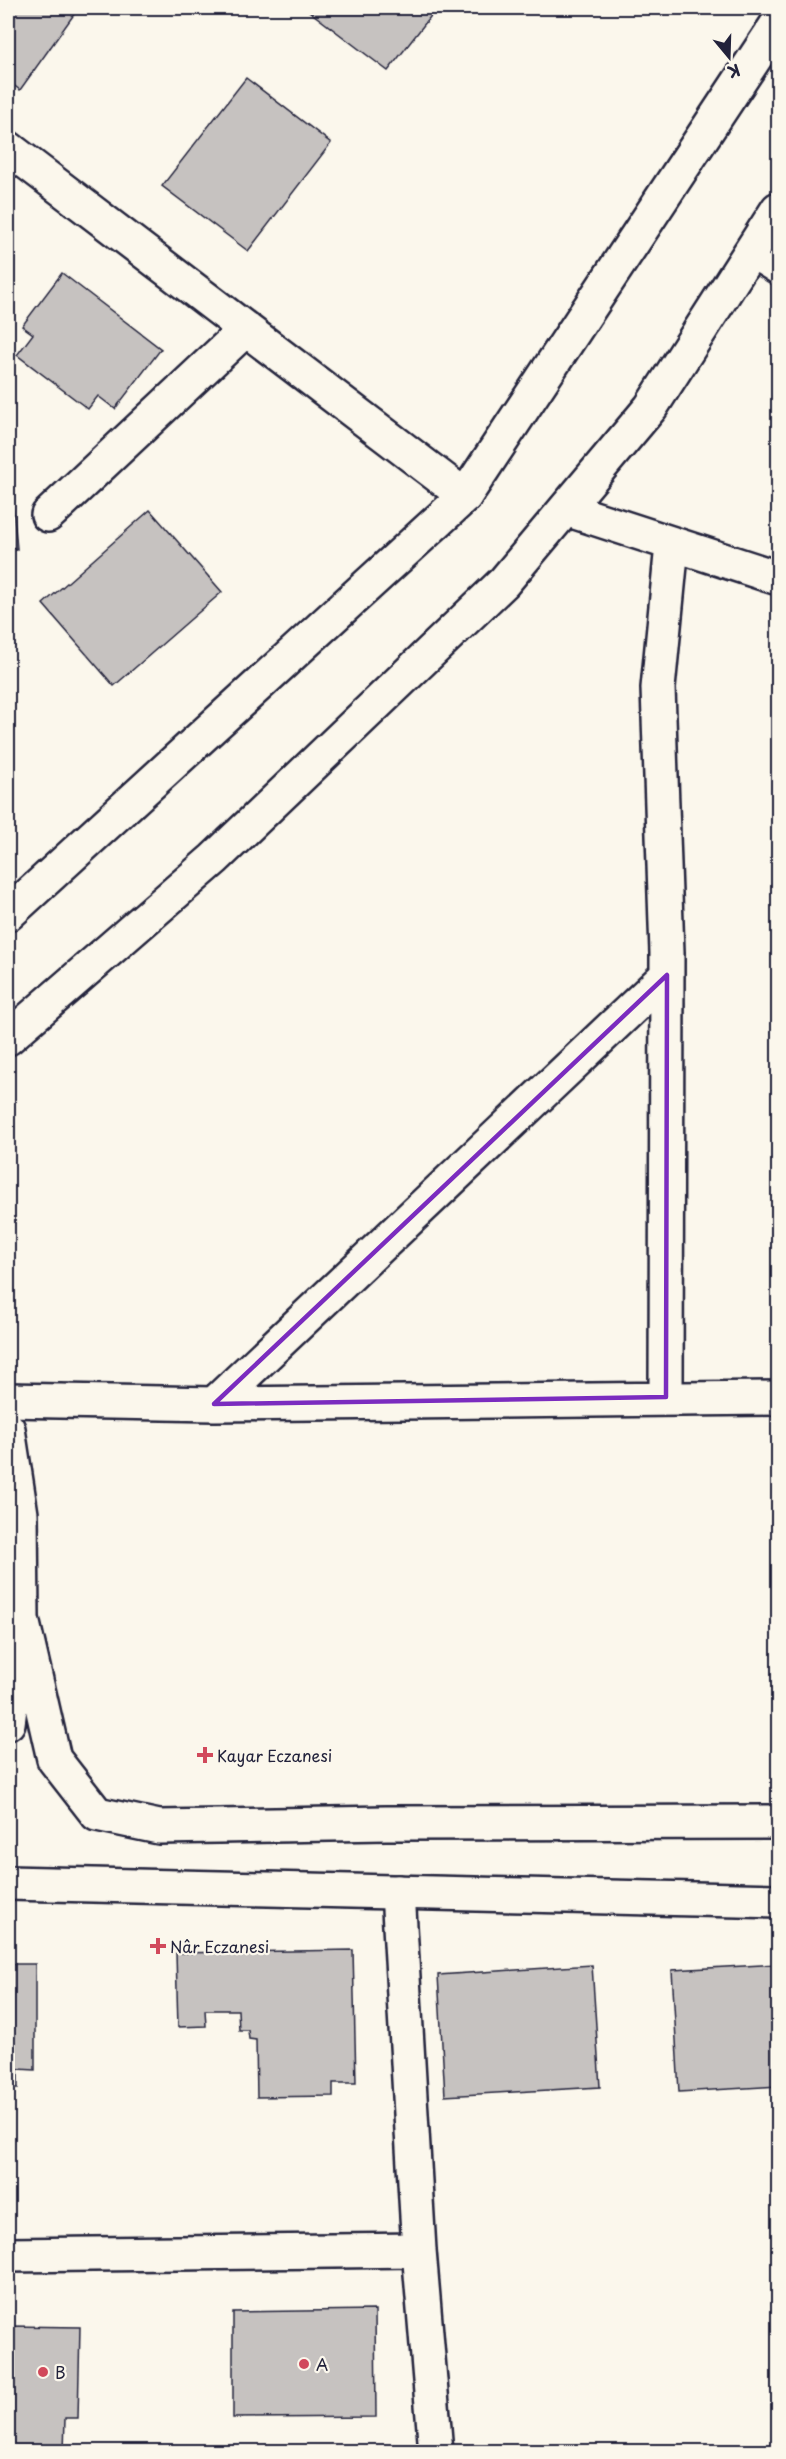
<svg xmlns="http://www.w3.org/2000/svg" width="786" height="2459" font-family="'Playpen Sans',sans-serif">
  <style>
    .building { fill: #c6c2c0; stroke: #22223b; stroke-width: 1.5 }
    .lines { fill: none; stroke-linecap: round; stroke-linejoin: round }
    .service-casing { stroke: #22223b; stroke-width: 26 }
    .minor-casing { stroke: #22223b; stroke-width: 38 }
    .secondary-casing { stroke: #22223b; stroke-width: 38 }
    .service { stroke: #fbf7ec; stroke-width: 21 }
    .minor { stroke: #fbf7ec; stroke-width: 33 }
    .secondary { stroke: #fbf7ec; stroke-width: 33 }
    .marked { fill: none; stroke: #7b2cbf; stroke-width: 4.5; stroke-linejoin: round }
    .poi-dot { fill: #d1495b; stroke: #fbf7ec; stroke-width: 2 }
    .labels { text-anchor: middle; dominant-baseline: central; stroke-width: 4.5; stroke-linejoin: round; paint-order: stroke }
    .poi-label { font-size: 16px; fill: #22223b; stroke: #fbf7ec; text-anchor: start }
  </style>
  <rect width="100%" height="100%" fill="#fbf7ec"/>
  <filter id="ink" filterUnits="userSpaceOnUse"><feTurbulence type="fractalNoise" baseFrequency=".0167" numOctaves="2"/><feDisplacementMap in="SourceGraphic" scale="12" xChannelSelector="R" yChannelSelector="G"/><feConvolveMatrix kernelMatrix="1 2 1 2 8 2 1 2 1" color-interpolation-filters="sRGB"/></filter>
  <g filter="url(#ink)">
    <path class="building" d="M 8,8 L 67,8 L 75,13 L 20,90 L 8,81 Z
      M 305,8 L 437,8 L 388,71 Z
      M 246,78 L 331,143 L 248,251 L 162,186 Z
      M 62,273 L 161,349 L 115,409 L 98,396 L 88,409 L 17,355 L 33,334 L 22,326 Z
      M 8,499 L 13,505 L 17,549 L 8,546 Z
      M 150,510 L 222,592 L 114,686 L 43,604 Z
      M 353,1950 L 356,2083 L 333,2083 L 333,2096 L 257,2097 L 256,2040 L 249,2039 L 248,2030 L 239,2030 L 238,2010 L 205,2010 L 206,2026 L 178,2027 L 176,1953 Z
      M 8,1952 L 12,1952 L 12,1964 L 35,1964 L 35,2070 L 18,2069 L 18,2088 L 8,2088 Z
      M 778,1964 L 778,2086 L 679,2092 L 672,1970 Z
      M 592,1965 L 600,2087 L 445,2096 L 438,1975 Z
      M 375,2310 L 376,2417 L 233,2418 L 233,2312 Z
      M 8,2326 L 80,2327 L 78,2418 L 65,2418 L 64,2452 L 8,2452 Z"/>
    <g class="lines">
      <defs>
        <path id="service" d="M 749,256 L 778,274"/>
        <path id="minor" d="M 8,148 L 465,496
          M 566,509 L 778,578
          M 48,515 L 246,329
          M 666,1397 L 667,953 L 658,688 L 672,545
          M 8,1400 L 214,1404 L 778,1398
          M 214,1404 L 667,975
          M 398,1892 L 419,2250 L 436,2452
          M 8,2255 L 419,2250"/>
        <path id="secondary" d="M 8,914 L 465,496 L 778,23
          M 8,1038 L 214,859 L 504,582 L 651,407 L 778,209
          M 8,1429 L 21,1514 L 22,1619 L 8,1723
          M 22,1619 L 54,1759 L 97,1814 L 159,1827 L 386,1823 L 778,1822
          M 8,1883 L 778,1901"/>
      </defs>
      <use href="#service" class="service-casing"/>
      <use href="#minor" class="minor-casing"/>
      <use href="#secondary" class="secondary-casing"/>
      <use href="#service" class="service"/>
      <use href="#minor" class="minor"/>
      <use href="#secondary" class="secondary"/>
    </g>
  </g>
  <path class="marked" d="M 667,975 L 666,1397 L 214,1404 Z"/>
  <g class="poi-dot">
    <path d="M202 1746h6v6h6v6h-6v6h-6v-6h-6v-6h6z"/>
    <path d="M155 1937h6v6h6v6h-6v6h-6v-6h-6v-6h6z"/>
    <circle cx="304" cy="2364" r="6"/>
    <circle cx="43" cy="2372" r="6"/>
  </g>
  <g class="labels">
    <g class="poi-label">
      <text x="217" y="1755">Kayar Eczanesi</text>
      <text x="170" y="1946">Nâr Eczanesi</text>
      <text x="316" y="2364">A</text>
      <text x="55" y="2372">B</text>
    </g>
  </g>
  <rect width="786" height="2459" fill="none" stroke="#fbf7ec" stroke-width="30"/>
  <rect x="15" y="15" width="756" height="2429" fill="none" stroke="#22223b" stroke-width="2" filter="url(#ink)"/>
  <g transform="translate(729 57) rotate(161)" stroke="#fbf7ec" stroke-width="4.5" paint-order="stroke">
  <path d="M0-4.5L10 22L0 15L-10 22Z" fill="#22223b"/>
  <text y="-9" font-size="16" font-weight="bold" text-anchor="middle" fill="#22223b">K</text>
  </g>
</svg>
